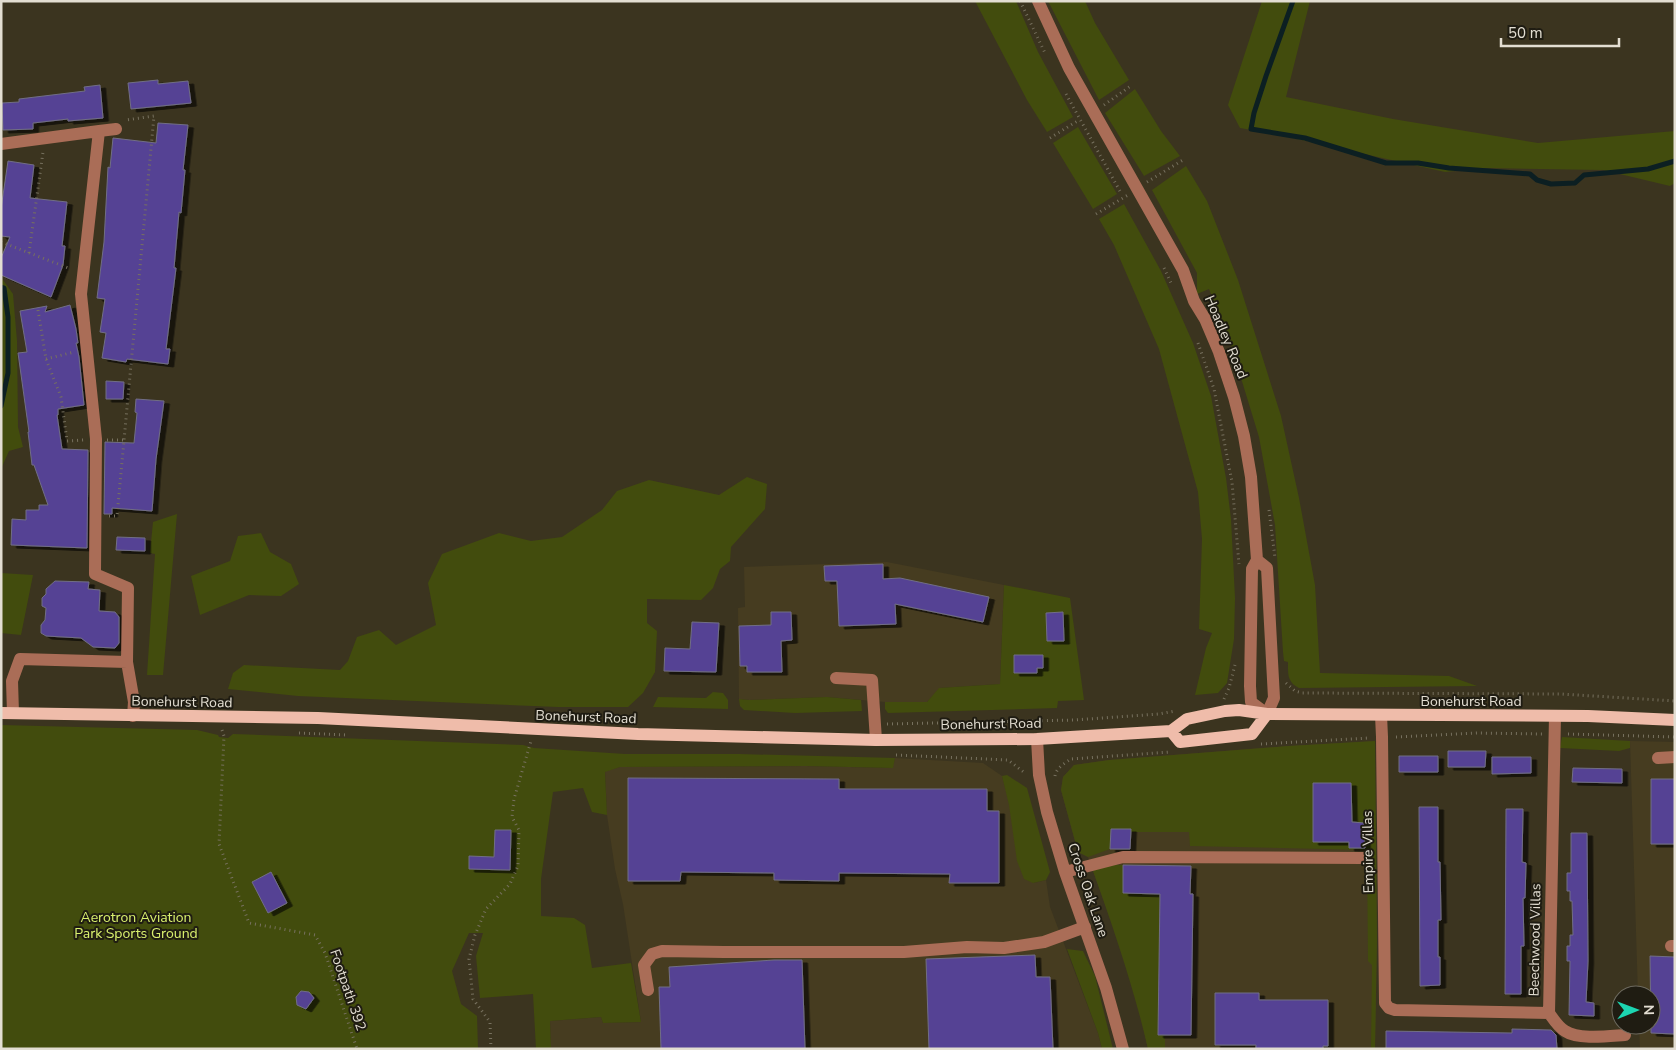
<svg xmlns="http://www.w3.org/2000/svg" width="1676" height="1050" font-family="'Nunito Sans',sans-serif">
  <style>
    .built { fill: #463c20 }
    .green { fill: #424c0d; fill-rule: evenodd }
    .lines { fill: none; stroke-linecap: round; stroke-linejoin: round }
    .stream { stroke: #0c1f22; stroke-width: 5 }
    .building { fill: #554394; stroke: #716e85; filter: url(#shadow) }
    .path { stroke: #77715f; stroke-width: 3; stroke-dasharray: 1 4; stroke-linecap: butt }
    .minor { stroke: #aa6d57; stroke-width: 12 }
    .major { stroke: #efbcaa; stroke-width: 12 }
    .labels { text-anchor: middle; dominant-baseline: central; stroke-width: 4; stroke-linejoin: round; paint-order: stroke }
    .street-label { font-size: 14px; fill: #e3ded2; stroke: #1f1c12 }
    .park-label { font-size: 14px; fill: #daf16e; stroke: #1f1c12 }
  </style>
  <defs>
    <filter id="shadow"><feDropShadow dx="5.5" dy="3" stdDeviation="0" flood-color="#0009"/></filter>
  </defs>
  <rect width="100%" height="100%" fill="#3b341f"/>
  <path class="built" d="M 887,562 L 1004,585 L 1000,684 L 940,688 L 927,702 L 885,702 L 827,697 L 749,700 L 739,699 L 738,608 L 745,607 L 744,567 Z
    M 1375,741 L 1377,939 L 1375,1049 L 1148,1049 L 1139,1008 L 1118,940 L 1088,857 L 1078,852 L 1061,790 L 1063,777 L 1074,765 L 1109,760 L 1288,746 Z
    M 1630,741 L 1675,742 L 1675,1049 L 1640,1049 L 1639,1025 L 1651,1025 L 1651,995 L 1638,995 Z
    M 895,758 L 983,763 L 1002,776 L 1033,883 L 1046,880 L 1050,907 L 1098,1033 L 1102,1049 L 551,1049 L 550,1021 L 601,1017 L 603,1023 L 641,1022 L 623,904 L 615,869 L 607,815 L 605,771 L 620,767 L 806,766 L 892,768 Z"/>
  <path class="green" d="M 975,1 L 1016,1 L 1038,52 L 1073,117 L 1047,132 L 1027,100 Z
    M 1048,1 L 1085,1 L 1095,23 L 1129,80 L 1099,100 Z
    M 1262,1 L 1310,1 L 1286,97 L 1393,119 L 1538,143 L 1675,131 L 1675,183 L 1670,186 L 1603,170 L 1486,168 L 1445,172 L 1275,134 L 1240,128 L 1228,105 Z
    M 1135,89 L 1161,131 L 1180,156 L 1144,176 L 1105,113 Z
    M 1078,127 L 1117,194 L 1093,209 L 1053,143 Z
    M 1186,166 L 1207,201 L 1238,280 L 1281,416 L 1299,498 L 1315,585 L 1320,673 L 1449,676 L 1477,686 L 1299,688 C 1287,682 1288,674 1288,662 L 1284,661 L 1283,652 L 1275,525 L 1259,437 L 1230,342 L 1209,289 L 1197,294 L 1197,273 L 1152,190 Z
    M 1124,204 L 1161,271 L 1193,343 L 1211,396 L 1226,478 L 1231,519 L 1235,598 L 1234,639 L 1227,683 L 1218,693 L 1195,695 L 1206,648 L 1212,633 L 1199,629 L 1202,539 L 1198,492 L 1159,349 L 1114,245 L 1099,219 Z
    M 1,277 L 13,294 L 17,341 L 18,427 L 23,447 L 9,451 L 1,469 Z
    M 747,477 L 767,484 L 765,509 L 731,547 L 730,561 L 720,569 L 713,588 L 701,600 L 647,599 L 647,623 L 657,631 L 655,672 L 643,693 L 628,707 L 558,707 L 298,696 L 228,689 L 233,673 L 244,665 L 340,670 L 348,661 L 357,637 L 379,630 L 396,645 L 436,625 L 428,583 L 442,554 L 499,533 L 531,541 L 562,537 L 602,510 L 617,491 L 649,480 L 719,495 Z
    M 177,514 L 163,675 L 147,675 L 155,554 L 150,553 L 153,522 Z
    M 261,533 L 270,552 L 291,564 L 299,584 L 281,596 L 249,595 L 200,615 L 191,576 L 230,561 L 238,536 Z
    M 1,573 L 33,575 L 21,635 L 1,633 Z
    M 1004,585 L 1070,598 L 1084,700 L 1058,701 L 1057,708 L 888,713 L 885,709 L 885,702 L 927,702 L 939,688 L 1000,684 Z
    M 713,692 L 723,693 L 728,700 L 728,709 L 653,707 L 658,697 L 706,698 Z
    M 827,697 L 861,700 L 862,711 L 795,713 L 744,710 L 740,706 L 739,699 L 749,700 Z
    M 1,725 L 197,730 L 218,735 L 219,737 L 228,738 L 233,734 L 523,745 L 534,748 L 625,754 L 739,754 L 895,758 L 893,768 L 806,766 L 620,767 L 605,772 L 607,815 L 592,812 L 583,788 L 553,792 L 541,879 L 541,916 L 574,918 L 585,925 L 592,968 L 631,963 L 641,1022 L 603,1023 L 601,1017 L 550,1021 L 551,1049 L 536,1049 L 533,994 L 480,998 L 476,956 L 483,933 L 469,933 L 452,971 L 461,1004 L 477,1016 L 478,1049 L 1,1049 ZM 271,872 L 287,902 L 268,912 L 252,882 ZM 301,991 L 309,992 L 314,998 L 306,1009 L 297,1004 L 296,997 Z
    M 1562,737 L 1630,741 L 1630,748 L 1619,751 L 1560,748 Z
    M 1375,741 L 1377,939 L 1375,1049 L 1371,1049 L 1372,965 L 1368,961 L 1367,850 L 1190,846 L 1189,832 L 1131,832 L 1130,829 L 1111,829 L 1110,849 L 1088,857 L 1078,852 L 1061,790 L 1063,777 L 1074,765 L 1109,760 L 1288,746 Z
    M 1007,775 L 1027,788 L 1050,872 L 1046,880 L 1033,883 L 1024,879 L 1017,861 L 1009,805 L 1002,776 Z
    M 1105,865 L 1123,865 L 1123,893 L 1160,894 L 1158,1035 L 1165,1035 L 1165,1049 L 1148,1049 C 1134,988 1114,930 1093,871 Z
    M 1067,949 L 1083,951 L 1095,976 L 1113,1049 L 1102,1049 L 1098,1033 Z"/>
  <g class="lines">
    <path class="stream" d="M 1293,1 L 1266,76 L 1254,113 L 1251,129 L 1305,138 L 1386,163 L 1418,163 L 1449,168 L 1530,174 L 1537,180 L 1551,184 L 1575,183 L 1584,175 L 1648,169 L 1675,161
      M 1,287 L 4,288 L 8,317 L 8,373 L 1,406"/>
  </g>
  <path class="building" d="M 158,80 L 158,84 L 188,81 L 191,103 L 131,109 L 128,83 Z
    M 100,85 L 103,118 L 68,121 L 68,119 L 33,123 L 33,129 L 3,130 L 2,103 L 19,102 L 19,99 L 85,91 L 84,87 Z
    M 158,123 L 188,125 L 183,170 L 185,170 L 181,213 L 179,212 L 174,268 L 176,268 L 166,349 L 170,349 L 168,364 L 127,359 L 126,362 L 102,358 L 106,333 L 100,332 L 105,299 L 97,298 L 104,242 L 108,167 L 110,168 L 113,138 L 156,143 Z
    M 8,161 L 34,165 L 30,198 L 67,202 L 62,246 L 65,246 L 63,265 L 51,297 L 1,275 L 1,258 L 10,237 L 1,236 L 1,209 Z
    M 70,305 L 76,329 L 78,343 L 76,343 L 79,357 L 84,405 L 58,409 L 58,415 L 57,415 L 62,449 L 88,450 L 87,548 L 11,545 L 12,519 L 26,520 L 26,510 L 39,510 L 39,505 L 48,505 L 34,465 L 32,465 L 28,432 L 29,432 L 18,353 L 27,352 L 20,311 L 47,306 L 45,312 Z
    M 106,381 L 124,382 L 123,399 L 106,399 Z
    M 136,399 L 164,401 L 156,459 L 152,511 L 112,508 L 112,514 L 104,514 L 105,442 L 134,443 L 137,413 L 135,412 Z
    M 117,537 L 145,538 L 145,551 L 116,550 Z
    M 883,564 L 883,579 L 900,578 L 989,597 L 983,622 L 895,604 L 896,624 L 839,626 L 837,581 L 825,581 L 824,566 Z
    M 55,581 L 89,582 L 88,589 L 100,590 L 99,611 L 115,612 L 119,617 L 119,643 L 115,648 L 93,647 L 81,638 L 46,636 L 41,633 L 41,625 L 45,620 L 46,608 L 42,606 L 42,598 L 46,594 L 46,589 Z
    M 771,612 L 791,612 L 792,640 L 781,641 L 782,672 L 747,672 L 747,666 L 740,666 L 739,626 L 771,625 Z
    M 1063,612 L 1064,641 L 1047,641 L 1046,613 Z
    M 692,622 L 719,623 L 716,672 L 664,671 L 665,648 L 690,649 Z
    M 1014,655 L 1043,655 L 1043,668 L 1037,668 L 1037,673 L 1014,673 Z
    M 1448,751 L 1486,751 L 1485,767 L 1448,767 Z
    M 1399,756 L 1438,756 L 1438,772 L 1399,772 Z
    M 1492,757 L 1531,757 L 1531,773 L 1492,774 Z
    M 1573,768 L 1622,769 L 1622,783 L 1572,782 Z
    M 628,778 L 839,779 L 839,789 L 987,789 L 987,811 L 999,811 L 999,883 L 949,883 L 950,874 L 839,873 L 839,881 L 774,880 L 774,873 L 681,872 L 680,881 L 628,881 Z
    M 1651,779 L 1675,779 L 1675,844 L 1651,844 Z
    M 1313,783 L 1351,783 L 1352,822 L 1364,823 L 1365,848 L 1349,848 L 1349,842 L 1313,842 Z
    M 1419,807 L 1438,807 L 1438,862 L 1440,862 L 1441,920 L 1438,920 L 1438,957 L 1440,957 L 1440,985 L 1420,986 Z
    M 1506,809 L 1523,809 L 1522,862 L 1526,863 L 1525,898 L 1523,898 L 1524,946 L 1521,946 L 1521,994 L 1505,994 Z
    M 1111,829 L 1131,829 L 1130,849 L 1110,849 Z
    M 495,830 L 511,830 L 510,870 L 469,869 L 469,856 L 494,857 Z
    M 1571,833 L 1587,833 L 1588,961 L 1586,1002 L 1594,1003 L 1594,1016 L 1569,1015 L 1570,961 L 1567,961 L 1567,946 L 1570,946 L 1570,935 L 1573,935 L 1572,901 L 1570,901 L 1570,891 L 1567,891 L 1567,873 L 1571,873 Z
    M 1123,865 L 1191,866 L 1190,894 L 1193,894 L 1191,1035 L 1158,1035 L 1160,894 L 1123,893 Z
    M 271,872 L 287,903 L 268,913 L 252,882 Z
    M 1035,955 L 1036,977 L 1050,977 L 1053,1049 L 929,1049 L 926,959 Z
    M 1650,956 L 1675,957 L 1675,1034 L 1651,1033 Z
    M 774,960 L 802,960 L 805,1049 L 661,1049 L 659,987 L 670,987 L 669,967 Z
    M 301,991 L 309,992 L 314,998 L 306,1009 L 297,1005 L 296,997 Z
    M 1215,993 L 1259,993 L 1259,1000 L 1328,1000 L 1328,1046 L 1323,1046 L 1323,1049 L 1256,1049 L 1256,1045 L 1215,1045 Z
    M 1512,1029 L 1551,1030 L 1556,1035 L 1557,1049 L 1386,1049 L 1386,1031 L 1512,1033 Z"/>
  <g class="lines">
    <path class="path" d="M 1020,1 L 1046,55
      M 1066,94 L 1121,193
      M 1104,105 L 1132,85
      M 1050,138 L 1079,120
      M 1147,182 L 1183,160
      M 1096,214 L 1128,195
      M 1,242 L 71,269
      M 29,253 L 43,152
      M 1164,268 L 1172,285
      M 38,310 L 46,359 L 61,397 L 67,441 L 84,440
      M 1198,343 L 1214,389 L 1232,482 L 1239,564
      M 46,359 L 74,352
      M 107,440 L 124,440
      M 1269,510 L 1275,558
      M 109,516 L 117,516 L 154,116 L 126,120
      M 1286,683 L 1295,691 L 1302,693 L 1561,694 L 1675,701
      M 1224,699 L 1229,688 L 1235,665
      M 887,724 L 1074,720 L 1159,714 L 1175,711
      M 222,730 L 224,736 L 219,844 L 249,923 L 315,935 L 325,953 L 357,1049
      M 299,733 L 347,735
      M 1568,734 L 1675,737
      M 1396,737 L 1477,733 L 1542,734
      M 1261,744 L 1369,738
      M 896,755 L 1008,760 L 1025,773
      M 1055,776 C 1056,768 1065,763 1071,759 L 1170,752
      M 491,1049 L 490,1022 L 473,999 L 469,959 L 475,935 L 486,909 L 510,884 L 518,866 L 519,830 L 512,817 L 514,799 L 531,741"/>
    <path class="minor" d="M 1038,1 L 1069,68 L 1183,270 L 1194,301 L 1205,319 L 1219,352 L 1234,397 L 1244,436 L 1251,477 L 1257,560 L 1267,568 L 1274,698 L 1267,714 L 1251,702 L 1250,686 L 1252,569 L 1257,560
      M 99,131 L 116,129
      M 1,144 L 99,131 L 81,294 L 96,439 L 95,574 L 128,588 L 127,662 L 134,702 L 133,716
      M 836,678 L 872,680 L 876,740
      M 13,713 L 12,681 L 20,659 L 127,662
      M 1381,715 L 1382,737 L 1385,1003 L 1389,1008 L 1395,1010 L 1549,1013 L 1555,716
      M 1037,739 L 1039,775 L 1047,812 L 1065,872 L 1106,988 L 1123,1049
      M 1658,758 L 1675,757
      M 1065,872 L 1123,857 L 1363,858
      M 1671,946 L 1675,946
      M 648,990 L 644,965 L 652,954 L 662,951 L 724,952 L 904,952 L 967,947 L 1004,948 L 1044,942 L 1085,927
      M 1549,1013 C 1554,1020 1558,1027 1565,1031 C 1578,1040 1609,1036 1625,1035"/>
    <path class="major" d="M 1,713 L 318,718 L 638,734 L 876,740 L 1037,739 L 1171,731 L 1187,719 L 1225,711 L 1239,710 L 1267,714 L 1588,716 L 1675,720
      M 1171,731 L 1180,742 L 1252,734 L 1267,714"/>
  </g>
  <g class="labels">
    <g class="street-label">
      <text transform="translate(1226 337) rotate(67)">Hoadley Road</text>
      <text x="1471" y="701">Bonehurst Road</text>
      <text transform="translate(182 702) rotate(1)">Bonehurst Road</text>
      <text transform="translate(586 717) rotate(2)">Bonehurst Road</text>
      <text transform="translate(991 724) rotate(-1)">Bonehurst Road</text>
      <text transform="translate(1368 852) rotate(-91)">Empire Villas</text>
      <text transform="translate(1088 890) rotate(71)">Cross Oak Lane</text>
      <text transform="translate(1535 940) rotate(-89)">Beechwood Villas</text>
      <text transform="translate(348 990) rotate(71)">Footpath 392</text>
    </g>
    <g class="park-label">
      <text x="136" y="917">Aerotron Aviation<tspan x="136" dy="16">Park Sports Ground</tspan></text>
    </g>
  </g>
  <rect width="1676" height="1050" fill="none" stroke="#e3ded2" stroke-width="5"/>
  <g transform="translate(1636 1010) rotate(89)"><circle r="24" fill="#1f1c12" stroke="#6d6a5f"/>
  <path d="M0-4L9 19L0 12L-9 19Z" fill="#1cd5b1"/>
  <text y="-8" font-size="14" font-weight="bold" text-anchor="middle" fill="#e3ded2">N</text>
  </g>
  <path d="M1501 38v8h118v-8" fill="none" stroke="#e3ded2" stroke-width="2.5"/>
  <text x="1508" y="38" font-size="15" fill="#e3ded2" stroke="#1f1c12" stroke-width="4" paint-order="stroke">50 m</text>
</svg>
